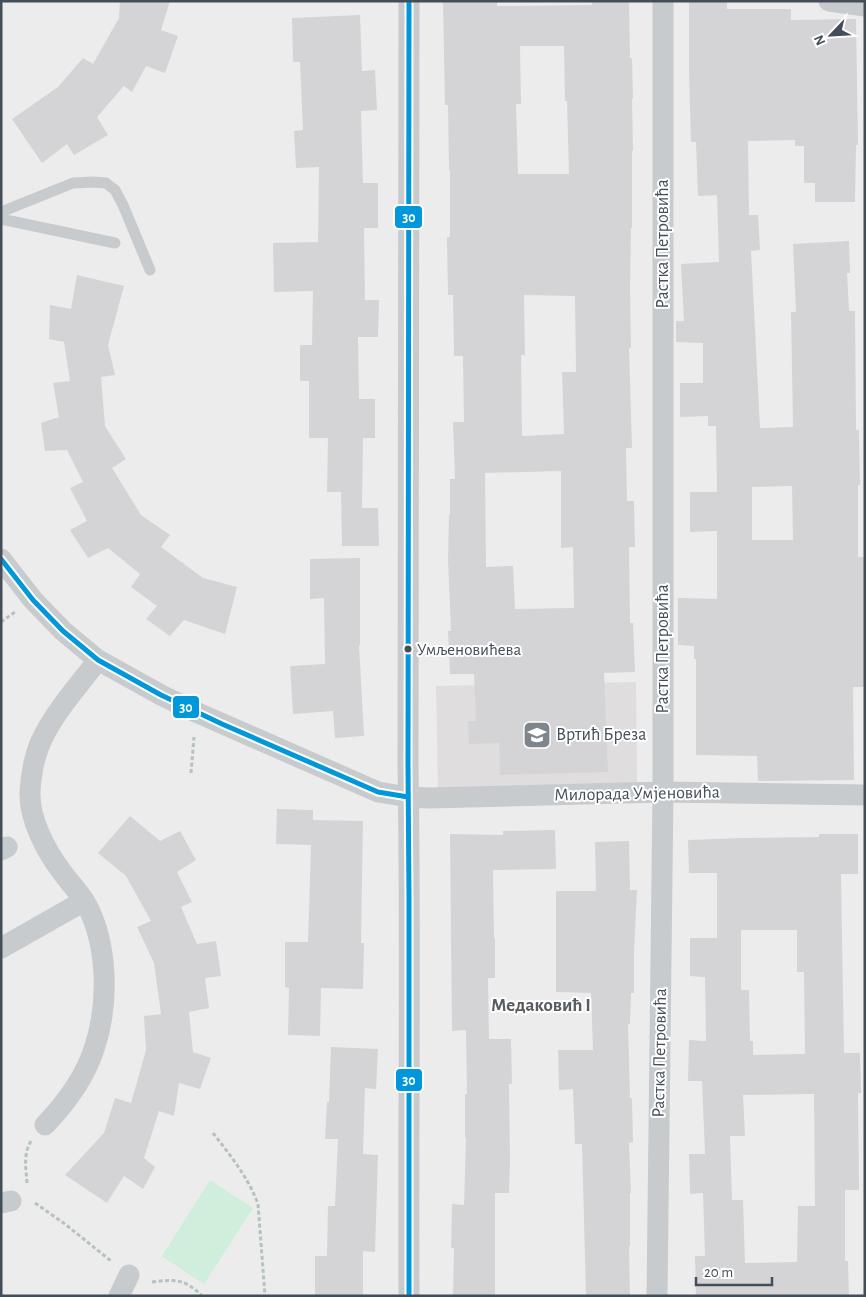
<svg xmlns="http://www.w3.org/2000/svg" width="866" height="1297" font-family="'Alegreya Sans',sans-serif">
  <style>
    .education { fill: #dfddde }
    .green { fill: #cfeedb }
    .building { fill: #d4d4d7; fill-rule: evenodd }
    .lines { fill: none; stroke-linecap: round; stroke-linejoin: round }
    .path { stroke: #b5c2be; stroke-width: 3; stroke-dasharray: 4 2.5; stroke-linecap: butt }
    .lane { stroke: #c8cbcd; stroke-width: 11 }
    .street { stroke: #c8cbcd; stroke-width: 21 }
    .bus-1-casing { stroke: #fff; stroke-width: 9 }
    .bus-1 { stroke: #0098da; stroke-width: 5 }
    .bus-dot { fill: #434e59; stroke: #fff; stroke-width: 2 }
    .labels { text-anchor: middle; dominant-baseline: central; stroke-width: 4; stroke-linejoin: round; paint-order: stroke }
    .bus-label { font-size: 17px; fill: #434e59; stroke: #fff; text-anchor: start }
    .street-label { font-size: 18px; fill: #434e59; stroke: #fff }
    .poi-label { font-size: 18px; fill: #434e59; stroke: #fff; text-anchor: start }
    .neighbourhood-label { font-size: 19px; font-weight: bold; fill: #585c60; stroke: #fff }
    .line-badge { stroke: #fff; stroke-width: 2 }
    .badge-label { font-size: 14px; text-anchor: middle; font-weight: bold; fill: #fff }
  </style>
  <rect width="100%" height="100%" fill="#edecec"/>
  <path class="education" d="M 636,682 L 637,783 L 438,790 L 436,686 Z"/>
  <path class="green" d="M 210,1180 L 253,1208 L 204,1284 L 162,1256 Z"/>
  <path class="building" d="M 120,1 L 170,1 L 161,30 L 178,36 L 165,73 L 146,66 L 132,92 L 124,86 L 97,117 L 108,135 L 74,155 L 67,144 L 42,163 L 12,119 L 58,87 L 83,58 L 93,64 L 119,18 Z
    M 443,1 L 497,1 L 497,6 L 592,5 L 592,1 L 629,1 L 630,58 L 632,58 L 633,99 L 632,99 L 633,151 L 632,151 L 632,228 L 631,228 L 630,290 L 631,348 L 629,348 L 632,448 L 626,448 L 627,501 L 634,501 L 635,547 L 629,547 L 630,623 L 633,623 L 635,672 L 604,673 L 608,772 L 500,775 L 499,743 L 469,744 L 468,721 L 476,721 L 474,674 L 450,674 L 448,631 L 451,631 L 448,560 L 449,515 L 450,515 L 450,479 L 455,479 L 453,422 L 464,422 L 463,356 L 454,356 L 453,295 L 448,295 L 447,237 L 450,237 L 450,170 L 449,170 L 448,105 L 445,105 ZM 520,46 L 564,46 L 565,101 L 567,101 L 569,174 L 518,174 L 516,104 L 521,104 ZM 524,295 L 575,296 L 576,372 L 562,372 L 564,434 L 522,436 L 521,355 L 525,355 ZM 561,471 L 561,548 L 573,547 L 574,608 L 515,609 L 513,566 L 486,567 L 485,473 Z
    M 689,1 L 727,1 L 727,9 L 791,9 L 791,20 L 856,19 L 858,145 L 856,145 L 855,202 L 815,202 L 815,183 L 804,183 L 804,146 L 795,146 L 795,140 L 748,141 L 749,215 L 758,215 L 760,250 L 751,251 L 760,428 L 793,427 L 791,312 L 796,312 L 793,244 L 849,241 L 850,273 L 847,273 L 849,311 L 855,311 L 856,430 L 859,430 L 860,485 L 858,485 L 858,557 L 865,557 L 865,687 L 853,687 L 854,780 L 758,781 L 757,756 L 696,755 L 696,659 L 694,659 L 694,646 L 678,645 L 678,598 L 717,599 L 717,531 L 690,532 L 690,492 L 717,492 L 716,426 L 708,426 L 708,416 L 680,417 L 680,383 L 703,383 L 703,343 L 676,342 L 676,321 L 684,321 L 681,264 L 719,262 L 717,195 L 698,196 L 696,142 L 691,142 L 689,72 ZM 792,486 L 793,540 L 752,540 L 752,487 Z
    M 360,15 L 362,71 L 375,70 L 377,110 L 361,111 L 363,183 L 378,183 L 378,228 L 364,228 L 365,300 L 379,300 L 378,337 L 358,337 L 359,399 L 375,399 L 375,438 L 363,438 L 362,508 L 378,508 L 379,546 L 342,546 L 341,492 L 327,492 L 328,438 L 309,438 L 309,381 L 300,381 L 300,345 L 312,345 L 313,291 L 274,292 L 273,243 L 318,242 L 319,167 L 296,168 L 294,131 L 303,130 L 300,62 L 293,62 L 292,18 Z
    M 77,275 L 124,286 L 108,345 L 115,375 L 101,377 L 105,426 L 126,459 L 112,468 L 141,515 L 170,535 L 161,547 L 203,578 L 237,587 L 225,634 L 184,620 L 170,636 L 146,619 L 157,606 L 131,587 L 140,574 L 108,548 L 88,558 L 70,530 L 87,521 L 70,488 L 83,482 L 67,450 L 45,451 L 41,423 L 59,417 L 53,383 L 70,381 L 64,342 L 49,339 L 50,305 L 71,309 Z
    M 360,558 L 360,645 L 359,645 L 364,736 L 335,738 L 333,711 L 293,714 L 290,666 L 325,664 L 324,598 L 310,599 L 310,559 Z
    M 277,809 L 313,810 L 313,820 L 363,821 L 361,943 L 364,943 L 363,989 L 321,988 L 320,1036 L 288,1035 L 289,988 L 285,987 L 285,942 L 308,942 L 311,845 L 276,844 Z
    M 130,816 L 160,841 L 180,831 L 196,860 L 177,872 L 192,902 L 181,907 L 197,944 L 216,941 L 221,976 L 205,978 L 209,1008 L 189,1012 L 193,1052 L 211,1058 L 200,1089 L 179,1083 L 174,1116 L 159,1111 L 144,1158 L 155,1167 L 143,1189 L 124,1176 L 107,1203 L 65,1175 L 104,1133 L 115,1098 L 131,1103 L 146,1050 L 144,1016 L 161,1014 L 154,963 L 137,927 L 151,921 L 126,876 L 98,853 Z
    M 555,830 L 556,869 L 493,870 L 494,938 L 495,938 L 495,978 L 488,978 L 489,1039 L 511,1039 L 512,1084 L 509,1084 L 510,1160 L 509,1193 L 495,1193 L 495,1296 L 453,1296 L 454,1248 L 451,1248 L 452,1204 L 464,1205 L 466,1138 L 465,1138 L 465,1094 L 467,1094 L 466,1030 L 452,1031 L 450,834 L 503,835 L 503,831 Z
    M 819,834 L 858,834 L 858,874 L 841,874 L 844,1053 L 860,1053 L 861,1093 L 858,1093 L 859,1190 L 845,1190 L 845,1261 L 848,1261 L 849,1296 L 696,1296 L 695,1256 L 705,1256 L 703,1193 L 690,1194 L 689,1154 L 705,1154 L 702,1081 L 688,1081 L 689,1040 L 706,1041 L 705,977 L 690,976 L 690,938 L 717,938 L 717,873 L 689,873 L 688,840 L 741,838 L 819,837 ZM 741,930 L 797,930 L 797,972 L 804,972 L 805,1054 L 753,1055 L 753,1041 L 750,1041 L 749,990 L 741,990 ZM 814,1094 L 815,1206 L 798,1206 L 797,1262 L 745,1263 L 743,1200 L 732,1200 L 730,1136 L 745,1136 L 743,1095 Z
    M 629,841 L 630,890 L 637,890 L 634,952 L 634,993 L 631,993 L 630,1024 L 628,1024 L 630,1098 L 632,1098 L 633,1142 L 629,1143 L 631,1193 L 630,1193 L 630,1246 L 629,1247 L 630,1296 L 586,1296 L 582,1144 L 575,1144 L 573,1089 L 559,1090 L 558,1050 L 593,1050 L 591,993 L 556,992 L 556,891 L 596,891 L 595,842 Z
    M 331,1047 L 378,1049 L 376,1089 L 365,1088 L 363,1154 L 378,1155 L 375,1252 L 363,1251 L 363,1296 L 315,1296 L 315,1256 L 327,1256 L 328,1206 L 335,1206 L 338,1139 L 325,1139 L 327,1102 L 329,1102 Z"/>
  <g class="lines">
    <path class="path" d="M 1,622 L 15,612
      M 191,773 L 194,737
      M 213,1133 C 230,1155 248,1177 258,1204 L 265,1296
      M 27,1183 C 26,1168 23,1155 31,1141
      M 35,1203 L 65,1224 L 111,1261
      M 152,1282 C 176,1279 185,1279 202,1296"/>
    <path class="lane" d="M 1,212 L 73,183 L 92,182 L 106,183 L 115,190 L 123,205 L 150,270
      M 1,219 L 115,243"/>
    <path class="street" d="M 829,1 L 865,6
      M 1,559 L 33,600 L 63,631 L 98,660 L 161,695 L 198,713 L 378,792 L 408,797 L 430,798 L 663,792 L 865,795
      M 1,850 L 7,847
      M 1,948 L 84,901
      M 45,1125 C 66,1103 86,1076 95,1046 C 109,1002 108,942 85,902 C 78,891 69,882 62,872 C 46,851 29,819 30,792 C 31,774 35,753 43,737 C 57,709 79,685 98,660
      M 1,1203 L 11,1201
      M 119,1296 L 129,1275
      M 409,1296 C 408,1119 411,943 408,766 L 409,1
      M 657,1296 L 663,792 L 663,1"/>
    <defs>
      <path id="bus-1" d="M 1,559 L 33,600 L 63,631 L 98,660 L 161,695 L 222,724 L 378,792 L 408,797
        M 409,1296 L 409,899 L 408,766 L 409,1"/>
    </defs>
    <use href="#bus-1" class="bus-1-casing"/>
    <use href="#bus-1" class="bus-1"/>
  </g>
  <defs>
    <symbol id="school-square" viewBox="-11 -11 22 22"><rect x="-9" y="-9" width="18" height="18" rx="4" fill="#7e858c" stroke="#fff"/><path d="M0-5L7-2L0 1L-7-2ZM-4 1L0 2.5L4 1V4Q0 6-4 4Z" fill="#fff"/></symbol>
  </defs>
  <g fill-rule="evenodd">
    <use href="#school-square" x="521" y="719" width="32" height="32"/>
  </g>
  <circle class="bus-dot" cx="408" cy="649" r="4.5"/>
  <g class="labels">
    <g class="bus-label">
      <text x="417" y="649">Умљеновићева</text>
    </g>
    <g class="street-label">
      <text transform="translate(663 244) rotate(-90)">Растка Петровића</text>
      <text transform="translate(663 649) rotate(-90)">Растка Петровића</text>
      <text transform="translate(637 794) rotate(-1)">Милорада Умјеновића</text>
      <text transform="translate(660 1053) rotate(-89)">Растка Петровића</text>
    </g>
    <g class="poi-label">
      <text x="556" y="735">Вртић Бреза</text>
    </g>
    <g class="neighbourhood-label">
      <text x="541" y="1005">Медаковић I</text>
    </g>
  </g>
  <g class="line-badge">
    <rect x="394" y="205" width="29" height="24" rx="5" fill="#0098da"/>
    <rect x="172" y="695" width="28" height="24" rx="5" fill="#0098da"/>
    <rect x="395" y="1068" width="28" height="24" rx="5" fill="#0098da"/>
  </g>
  <g class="badge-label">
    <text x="409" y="222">30</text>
    <text x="186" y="712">30</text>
    <text x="409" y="1085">30</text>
  </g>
  <rect width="866" height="1297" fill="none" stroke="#434e59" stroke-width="5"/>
  <g transform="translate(831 35) rotate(245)" stroke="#ffffff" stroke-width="4" paint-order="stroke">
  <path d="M0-4L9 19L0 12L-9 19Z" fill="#434e59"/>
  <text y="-8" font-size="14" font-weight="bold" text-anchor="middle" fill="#434e59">N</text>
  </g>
  <path d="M696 1277v8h76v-8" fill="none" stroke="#434e59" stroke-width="2.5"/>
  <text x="704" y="1277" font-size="15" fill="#434e59" stroke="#ffffff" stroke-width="4" paint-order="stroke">20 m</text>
</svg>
